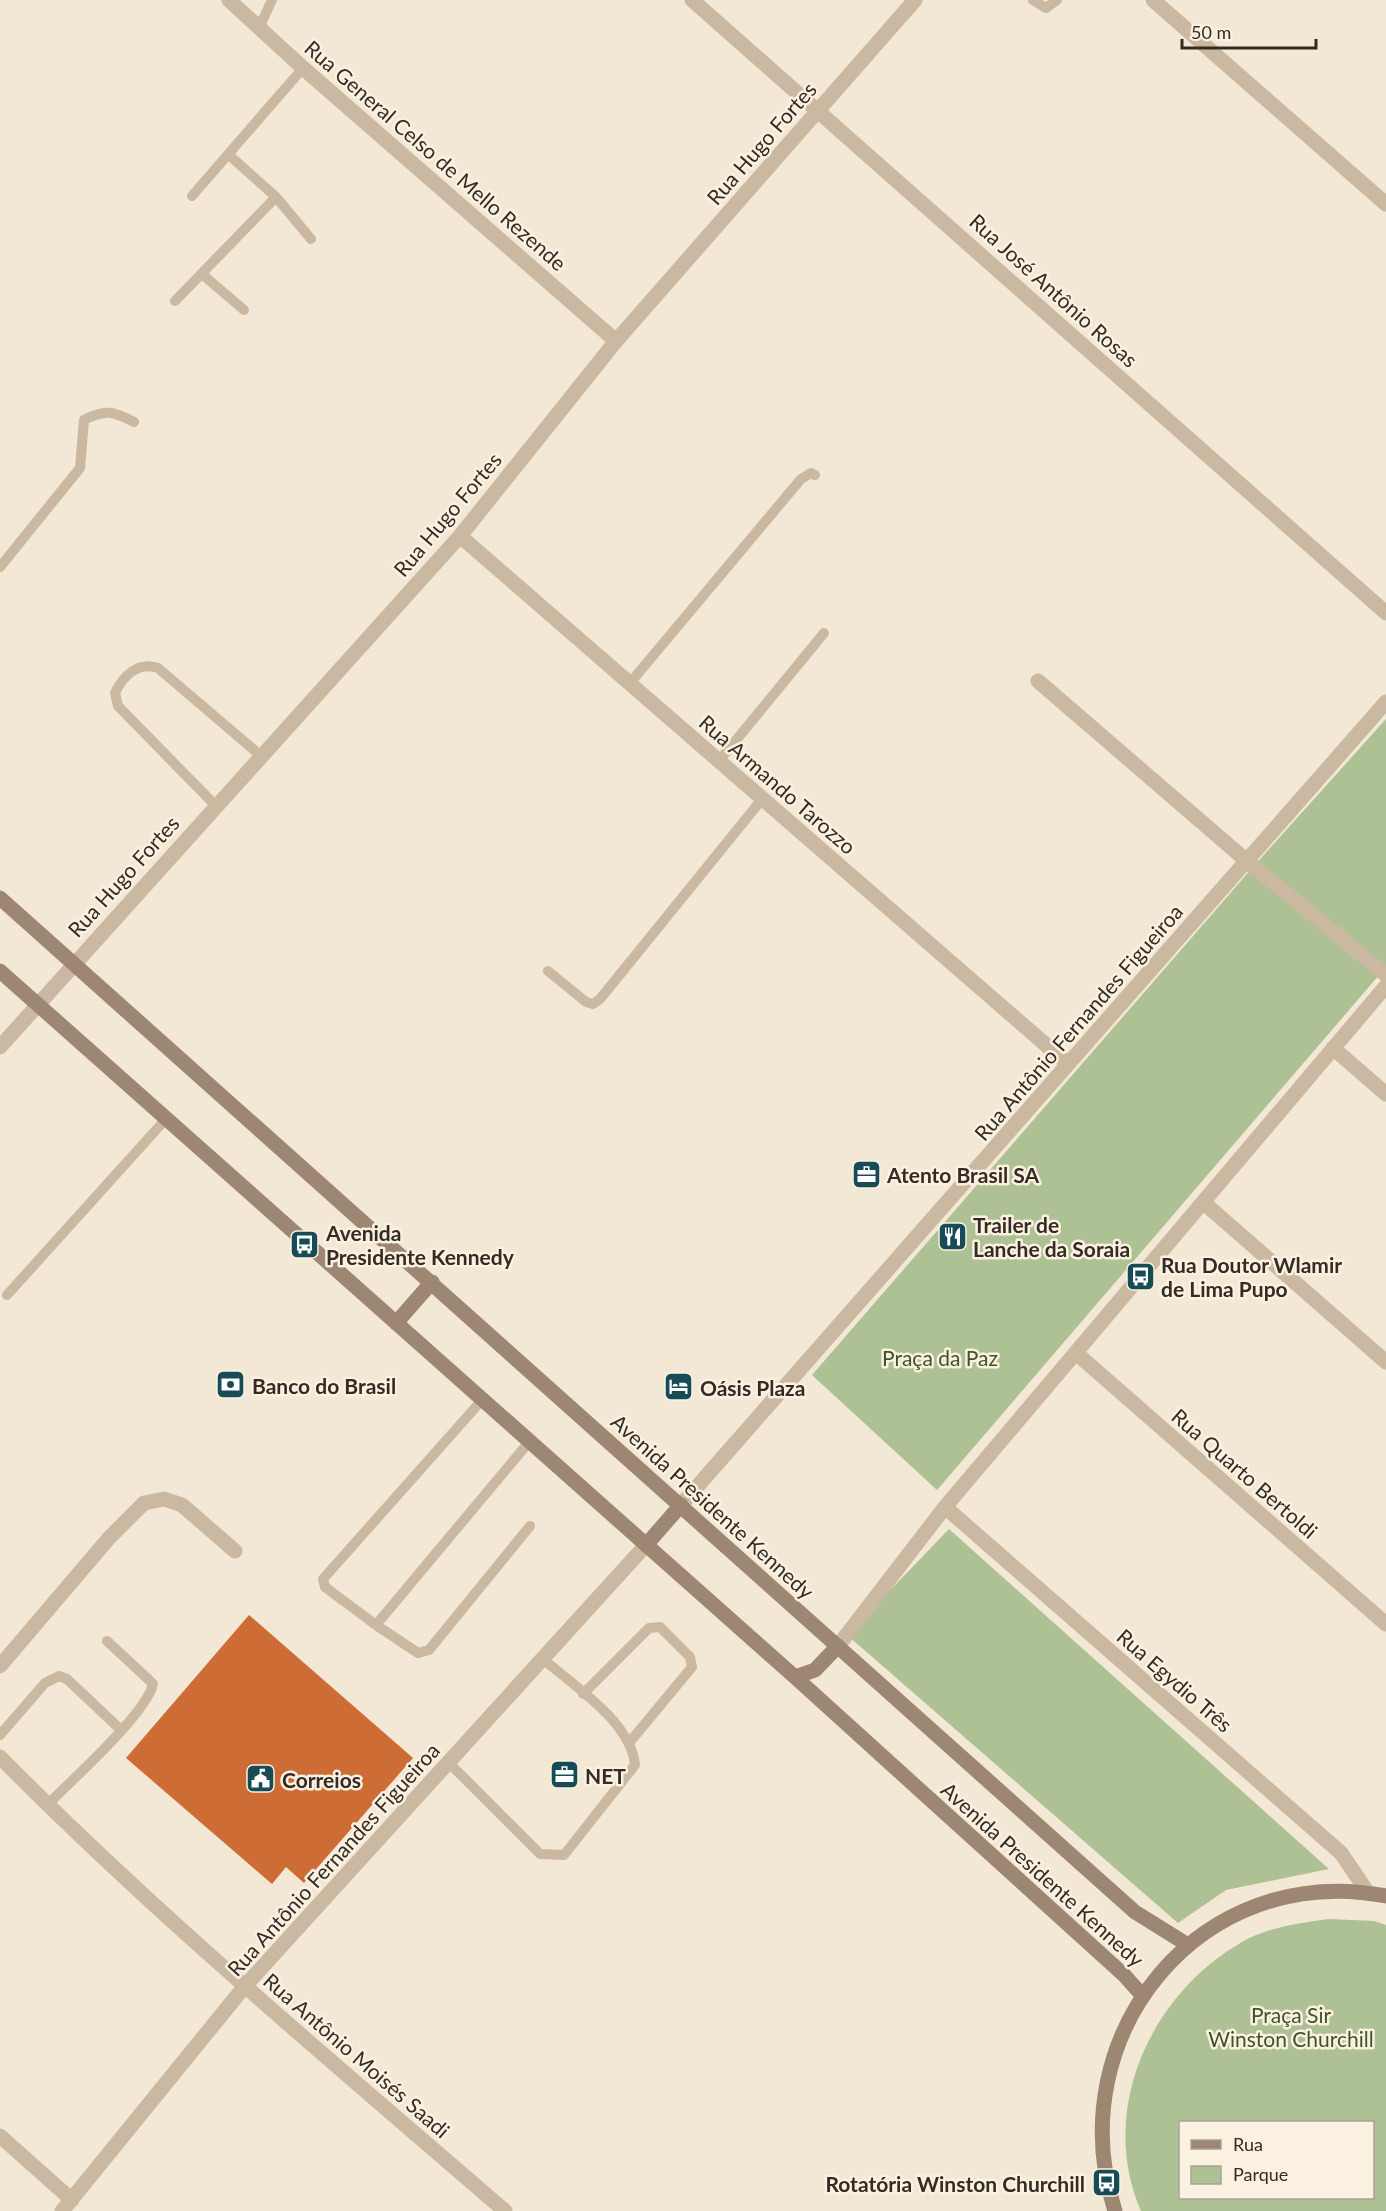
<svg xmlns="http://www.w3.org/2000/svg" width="1386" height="2211" font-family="Lato,sans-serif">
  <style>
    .green { fill: #adc194; fill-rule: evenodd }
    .building { fill: #ce6c36 }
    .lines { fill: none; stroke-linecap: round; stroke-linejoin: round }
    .lane { stroke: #cab8a0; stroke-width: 10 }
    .street { stroke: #cab8a0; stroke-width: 15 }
    .secondary { stroke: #9e8772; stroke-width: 15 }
    .labels { text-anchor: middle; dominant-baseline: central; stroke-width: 5; stroke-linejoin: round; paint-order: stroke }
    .street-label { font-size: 21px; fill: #342b24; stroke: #faf1e1 }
    .poi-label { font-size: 21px; font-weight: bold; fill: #342b24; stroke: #faf1e1; text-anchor: start }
    .park-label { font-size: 21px; fill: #3e5326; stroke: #faf1e1 }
  </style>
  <rect width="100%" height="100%" fill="#f2e8d5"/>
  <path class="green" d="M 1386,719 L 1386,967 L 937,1490 L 812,1375 L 1253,867 Z
    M 949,1529 L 1329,1869 L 1226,1890 L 1178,1923 L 847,1635 Z
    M 1329,1919 L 1374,1921 L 1386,1925 L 1386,2211 L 1141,2211 C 1097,2110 1151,1994 1242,1942 C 1269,1927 1299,1923 1329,1919 ZM 1180,2122 L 1372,2122 L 1372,2198 L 1180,2198 Z"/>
  <path class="building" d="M 249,1615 L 413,1758 L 304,1883 L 286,1867 L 272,1884 L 126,1758 Z"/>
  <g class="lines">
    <path class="lane" d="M 1033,0 L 1046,8 L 1057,0
      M 260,26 L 272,0
      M 229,155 L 276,197 L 311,239
      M 192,196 L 303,68
      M 202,274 L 244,310
      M 175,301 L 276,197
      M 0,567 L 80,468 L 84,420 C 105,409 113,411 134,422
      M 630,683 L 801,479 L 811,473 L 815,475
      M 719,761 L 824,633
      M 215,805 L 118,706 L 115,693 C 123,676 138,661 158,668 L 260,755
      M 548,971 L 586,1002 L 593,1004 L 600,999 L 763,798
      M 7,1295 L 165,1120
      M 529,1442 L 376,1625 L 418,1653 L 429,1650 L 530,1526
      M 376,1625 L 325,1587 L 323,1579 L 482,1400
      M 583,1694 L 649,1628 L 660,1627 L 690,1657 L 692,1667 L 629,1743
      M 0,1735 L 45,1683 L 59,1676 L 67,1679 L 121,1730
      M 448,1762 L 540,1854 L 564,1855 L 635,1765 C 631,1722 574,1686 543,1659
      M 47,1805 C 71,1781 147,1713 153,1684 L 148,1679 L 107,1641"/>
    <path class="street" d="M 229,0 L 303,68 L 616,341
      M 692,0 L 1386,613
      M 1153,0 L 1386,204
      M 460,536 L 1068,1064
      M 1038,681 L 1248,862 L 1386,975
      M 0,1047 L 460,536 L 616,341 L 915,0
      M 1333,1048 L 1386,1094
      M 1203,1202 L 1386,1362
      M 1076,1353 L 1386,1624
      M 681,1505 L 1386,702
      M 945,1507 L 1341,1853 L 1368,1893
      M 838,1646 L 945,1507 L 1386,986
      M 0,1666 L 109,1538 L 144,1503 L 164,1499 L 182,1505 L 235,1551
      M 0,1757 C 159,1918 334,2063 505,2211
      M 0,2136 L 72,2200
      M 62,2211 L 245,1986 L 646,1545"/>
    <path class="secondary" d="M 0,898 L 1135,1912 L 1188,1945
      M 0,971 L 795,1677 L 1124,1975 L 1142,1995
      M 396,1323 L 432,1282
      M 646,1545 L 681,1505
      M 795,1677 L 815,1670 L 838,1646
      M 1115,2211 C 1058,2035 1201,1860 1386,1896"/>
  </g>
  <defs>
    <symbol id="office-square" viewBox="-11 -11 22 22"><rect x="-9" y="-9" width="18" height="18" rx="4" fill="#174c57" stroke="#faf1e1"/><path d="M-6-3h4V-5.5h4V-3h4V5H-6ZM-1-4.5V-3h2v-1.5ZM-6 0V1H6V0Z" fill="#fff"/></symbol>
    <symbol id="restaurant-square" viewBox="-11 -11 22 22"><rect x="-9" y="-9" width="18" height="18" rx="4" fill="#174c57" stroke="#faf1e1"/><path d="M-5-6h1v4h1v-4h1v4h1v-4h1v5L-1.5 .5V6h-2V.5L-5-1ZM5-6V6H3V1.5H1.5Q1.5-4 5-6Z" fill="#fff"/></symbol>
    <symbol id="bus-square" viewBox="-11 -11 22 22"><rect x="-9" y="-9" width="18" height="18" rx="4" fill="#174c57" stroke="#faf1e1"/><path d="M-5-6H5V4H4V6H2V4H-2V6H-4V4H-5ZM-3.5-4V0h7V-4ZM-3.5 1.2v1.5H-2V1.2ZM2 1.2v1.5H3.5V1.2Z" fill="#fff"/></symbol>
    <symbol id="bank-square" viewBox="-11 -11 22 22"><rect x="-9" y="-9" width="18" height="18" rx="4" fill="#174c57" stroke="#faf1e1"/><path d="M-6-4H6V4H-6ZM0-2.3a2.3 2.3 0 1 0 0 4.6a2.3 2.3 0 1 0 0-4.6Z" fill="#fff"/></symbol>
    <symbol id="hotel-square" viewBox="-11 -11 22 22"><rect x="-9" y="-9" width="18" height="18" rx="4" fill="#174c57" stroke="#faf1e1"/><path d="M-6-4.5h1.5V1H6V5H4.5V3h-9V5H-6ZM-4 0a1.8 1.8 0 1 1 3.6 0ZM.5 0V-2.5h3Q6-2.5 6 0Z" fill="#fff"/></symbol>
    <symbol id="civic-square" viewBox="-11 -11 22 22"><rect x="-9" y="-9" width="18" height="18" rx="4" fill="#174c57" stroke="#faf1e1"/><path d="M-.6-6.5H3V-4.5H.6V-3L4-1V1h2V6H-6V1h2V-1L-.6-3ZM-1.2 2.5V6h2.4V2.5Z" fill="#fff"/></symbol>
  </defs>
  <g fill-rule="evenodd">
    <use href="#office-square" x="850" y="1158" width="33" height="33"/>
    <use href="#restaurant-square" x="936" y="1220" width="33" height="33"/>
    <use href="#bus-square" x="288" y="1228" width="33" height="33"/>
    <use href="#bus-square" x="1124" y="1260" width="33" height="33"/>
    <use href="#bank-square" x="214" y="1368" width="33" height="33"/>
    <use href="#hotel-square" x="662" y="1370" width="33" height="33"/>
    <use href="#office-square" x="548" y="1758" width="33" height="33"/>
    <use href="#civic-square" x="244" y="1762" width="33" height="33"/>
    <use href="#bus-square" x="1090" y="2166" width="33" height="33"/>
  </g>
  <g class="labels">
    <g class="street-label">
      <text transform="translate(761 143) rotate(-49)">Rua Hugo Fortes</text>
      <text transform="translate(436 155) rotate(41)">Rua General Celso de Mello Rezende</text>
      <text transform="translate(1054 290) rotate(42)">Rua José Antônio Rosas</text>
      <text transform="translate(447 514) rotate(-50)">Rua Hugo Fortes</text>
      <text transform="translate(778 784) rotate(41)">Rua Armando Tarozzo</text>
      <text transform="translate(123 876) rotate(-48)">Rua Hugo Fortes</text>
      <text transform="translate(1078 1022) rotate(-49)">Rua Antônio Fernandes Figueiroa</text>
      <text transform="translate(1245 1473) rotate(41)">Rua Quarto Bertoldi</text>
      <text transform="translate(713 1506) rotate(42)">Avenida Presidente Kennedy</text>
      <text transform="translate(1175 1680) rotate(41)">Rua Egydio Três</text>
      <text transform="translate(333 1859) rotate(-48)">Rua Antônio Fernandes Figueiroa</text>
      <text transform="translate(1043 1874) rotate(42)">Avenida Presidente Kennedy</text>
      <text transform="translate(357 2055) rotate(41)">Rua Antônio Moisés Saadi</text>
    </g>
    <g class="poi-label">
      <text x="887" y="1174">Atento Brasil SA</text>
      <text x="973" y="1224">Trailer de<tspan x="973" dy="24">Lanche da Soraia</tspan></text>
      <text x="326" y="1232">Avenida<tspan x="326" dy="24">Presidente Kennedy</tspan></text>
      <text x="1161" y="1264">Rua Doutor Wlamir<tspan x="1161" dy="24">de Lima Pupo</tspan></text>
      <text x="252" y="1385">Banco do Brasil</text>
      <text x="700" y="1387">Oásis Plaza</text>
      <text x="585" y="1775">NET</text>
      <text x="282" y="1779">Correios</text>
      <text x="1085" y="2183" text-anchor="end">Rotatória Winston Churchill</text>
    </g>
    <g class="park-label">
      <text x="940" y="1357">Praça da Paz</text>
      <text x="1291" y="2014">Praça Sir<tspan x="1291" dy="24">Winston Churchill</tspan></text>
    </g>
  </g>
  <rect x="1179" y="2121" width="195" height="78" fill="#faf1e1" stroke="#aba295" stroke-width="1.5"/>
  <rect x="1191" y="2140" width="30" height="9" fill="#9e8772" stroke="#aba295" stroke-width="1.5"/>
  <text x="1233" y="2151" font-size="18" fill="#342b24">Rua</text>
  <rect x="1191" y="2166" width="30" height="18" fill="#adc194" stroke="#aba295" stroke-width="1.5"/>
  <text x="1233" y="2181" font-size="18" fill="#342b24">Parque</text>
  <path d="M1182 39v9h134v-9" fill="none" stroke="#342b24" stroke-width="3"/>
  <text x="1191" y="39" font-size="18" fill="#342b24" stroke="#faf1e1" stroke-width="4.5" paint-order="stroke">50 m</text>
</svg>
